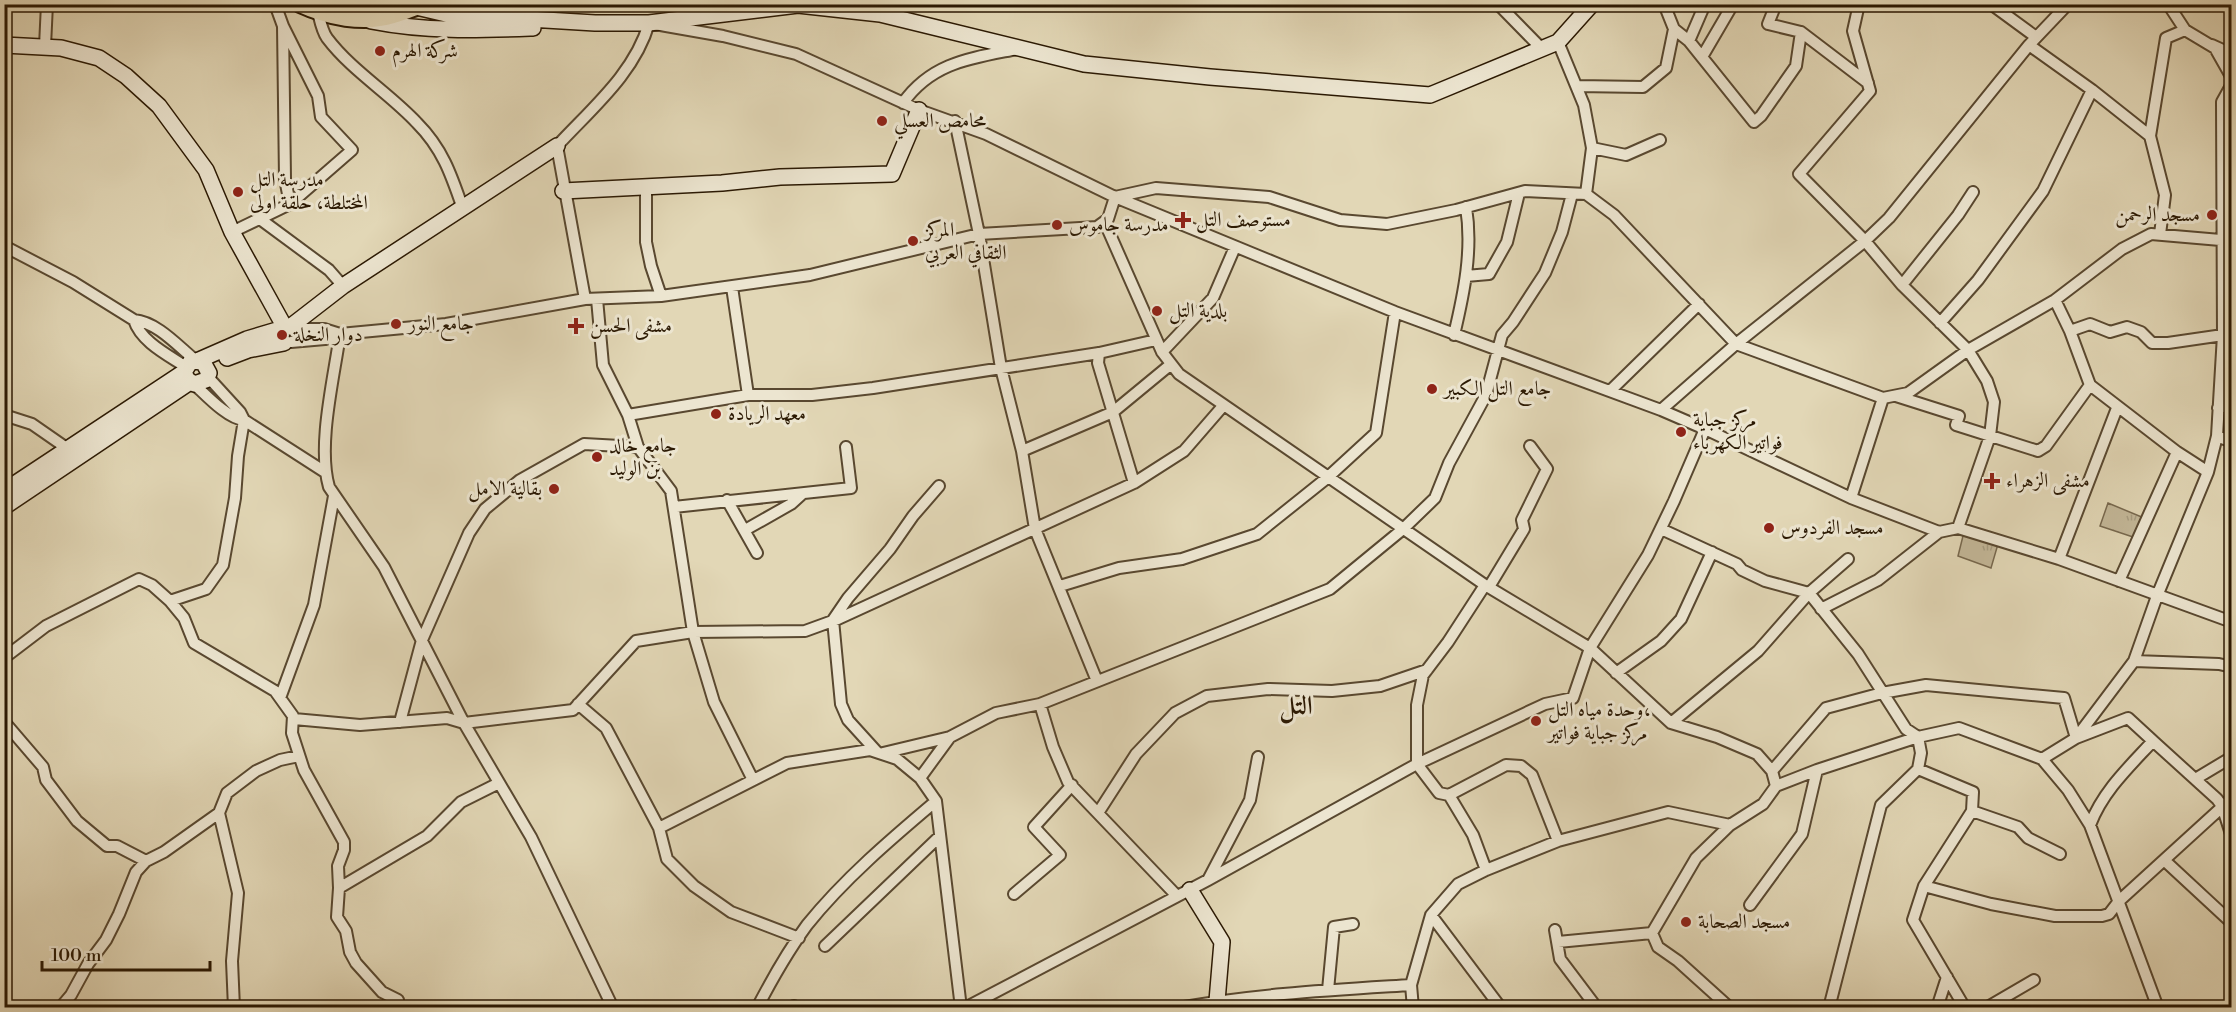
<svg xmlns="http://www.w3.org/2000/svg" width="2236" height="1012" font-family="'Libre Bodoni',Amiri,serif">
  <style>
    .park { fill: url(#park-tufts); stroke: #77684e; stroke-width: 1.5 }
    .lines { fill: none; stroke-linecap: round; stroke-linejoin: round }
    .street-casing { stroke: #594830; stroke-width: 14 }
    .secondary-casing { stroke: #2b1903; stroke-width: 18 }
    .primary-casing { stroke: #2b1903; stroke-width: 20 }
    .street { stroke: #ece5d0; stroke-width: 10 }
    .secondary { stroke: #ece5d0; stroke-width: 15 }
    .primary { stroke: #e2d7b6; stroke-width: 16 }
    .poi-dot { fill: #8f2418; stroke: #ece5d0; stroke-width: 2 }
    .labels { text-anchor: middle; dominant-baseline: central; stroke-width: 6; stroke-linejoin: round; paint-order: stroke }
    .poi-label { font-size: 20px; fill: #2b1903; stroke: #ece5d0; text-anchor: start }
    .district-label { font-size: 26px; font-weight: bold; fill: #2b1903; stroke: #ece5d0 }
  </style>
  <defs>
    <pattern id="park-tufts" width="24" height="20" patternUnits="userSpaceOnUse" patternTransform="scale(1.5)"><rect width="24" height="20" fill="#c3b798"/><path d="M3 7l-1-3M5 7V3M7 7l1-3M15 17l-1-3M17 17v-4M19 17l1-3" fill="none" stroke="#a89d81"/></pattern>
  </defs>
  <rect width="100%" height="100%" fill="#e2d7b6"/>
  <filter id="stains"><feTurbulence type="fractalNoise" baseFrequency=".00333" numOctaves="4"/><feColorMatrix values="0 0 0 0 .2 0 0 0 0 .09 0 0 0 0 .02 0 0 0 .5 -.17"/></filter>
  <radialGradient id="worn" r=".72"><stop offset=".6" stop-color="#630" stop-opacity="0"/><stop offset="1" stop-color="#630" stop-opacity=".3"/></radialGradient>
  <path class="park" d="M 2108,503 L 2144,518 L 2139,539 L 2100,526 Z
    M 1964,532 L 1998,544 L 1991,568 L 1958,556 Z"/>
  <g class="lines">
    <defs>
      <path id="street" d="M 275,4 L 283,26 L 285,179 L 290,204
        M 1498,4 L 1542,49
        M 1664,4 L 1674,29
        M 1776,4 L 1768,24 L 1801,32
        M 1859,4 L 1853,31 L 1870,91 L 1799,174 L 1865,241 L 1902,285 L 1968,350 L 1987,381 L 1994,402 L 1990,436 L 1958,528
        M 1991,4 L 2036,37
        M 2168,4 L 2185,30 L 2190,33
        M 318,12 C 320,20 322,31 327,38 C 352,71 389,93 417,123 C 442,148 451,174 462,206
        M 1689,41 L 1705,4
        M 1558,42 L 1584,105 L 1592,148 L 1586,194
        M 2029,45 L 2092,90 L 2150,136
        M 2212,45 L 2223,50 L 2232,50
        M 45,46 L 47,4
        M 1702,57 L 1733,4
        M 1577,86 L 1643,87 L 1666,68 L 1674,29 L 1689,41 L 1754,122 L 1761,116 L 1796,66 L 1801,32 L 1868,83
        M 903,103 C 932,62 972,58 1017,49
        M 955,121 L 979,234 L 1001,368 L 1022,451 L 1035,529 L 1097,681
        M 1592,148 L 1626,155 L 1660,140
        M 646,186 L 646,242 L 651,266 L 661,296
        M 260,219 L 329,270 L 343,286
        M 1105,223 L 1162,352 L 1179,374 L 1485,585 L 1590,648 L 1671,723 L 1717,737 L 1757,754 L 1772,771 L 1776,786
        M 232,232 L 290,204 L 352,150 L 321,117 L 318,96 L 283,26
        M 2160,234 L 2165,195 L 2150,136 L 2166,38 L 2185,30 L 2215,48 L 2232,78
        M 4,246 L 73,282 L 134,320 C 157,322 178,346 195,360
        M 1466,276 L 1489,274 L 1507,242 L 1519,193
        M 1902,285 L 1958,215 L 1973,192
        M 732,287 L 748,395
        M 585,299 L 557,146 C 591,109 635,73 649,23 L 723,36 L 796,54 L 919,110 L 986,134 L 1115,197 L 1395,312 L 1661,410 L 1705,429 L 1851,498 L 1939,532 L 1958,528 L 2059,559 L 2232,622
        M 597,299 L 603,365 L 628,415 L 638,447 L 671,491 L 693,632 L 714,702 L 753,780
        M 2055,300 L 2070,331 L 2090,385 L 2177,452 L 2208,472
        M 134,320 C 141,342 168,355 186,367
        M 1940,323 L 1978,280 L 2043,191 L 2092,90
        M 292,329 L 324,329 L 340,334
        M 2070,331 L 2090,324 L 2110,332 L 2127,327 L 2141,332 L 2152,343 L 2168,343 L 2223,335
        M 340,334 C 334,378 317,445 329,487 L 384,567 L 464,723 L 531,837 L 613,1008
        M 1454,335 C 1464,293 1473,250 1466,207
        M 291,342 L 325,339 L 340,334 L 446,324 L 585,299 L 661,296 L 810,275 L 979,234 L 1097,227 L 1108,219 L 1115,197 L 1156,188 L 1269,197 L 1340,220 L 1387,224 L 1456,210 L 1525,191 L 1586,194 L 1614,215 L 1736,344 L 1883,398 L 1908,393 L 1968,350 L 2055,300 L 2122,249 L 2151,234 L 2232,241
        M 1162,352 L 1213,298 L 1235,247
        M 1099,353 L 1098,363 L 1134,483
        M 194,384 C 206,395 228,419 244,420 L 325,472
        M 1610,391 L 1699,304
        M 1896,396 L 1959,416 L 1956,425 L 2038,451 L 2046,446 L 2090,385
        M 2218,408 L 2232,405
        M 1661,410 L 1736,344 L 1865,241 L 1889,218 L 2029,45 L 2068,4
        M 4,415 L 32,424 L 68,449
        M 628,415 L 748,395 L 812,395 L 873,388 L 1099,353 L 1156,340
        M 2217,436 L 2232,442
        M 1022,451 L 1113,412 L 1170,365
        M 1851,498 L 1883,398
        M 727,500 L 757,553
        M 674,507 L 851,488 L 846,447
        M 1661,529 L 1737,564 L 1742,570 L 1765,581 L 1809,593 L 1858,654 L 1906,729 L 1918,737 L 1921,753 L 1918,769 L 1881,805 L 1829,1008
        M 745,530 L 791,504 L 802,494
        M 2059,559 L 2117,408
        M 2119,581 L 2177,452
        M 1485,585 L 1448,642 L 1423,675 L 1417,705 L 1417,764 L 1439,793 L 1449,795 L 1473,835 L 1486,870
        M 1060,586 L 1119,568 L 1182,559 L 1257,534 L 1327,478 L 1376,433 L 1395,312
        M 1489,587 L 1524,529 L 1522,520 L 1547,469 L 1530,446
        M 170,601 L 206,589 L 223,565 L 235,498 L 238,456 L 244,420 L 240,412 L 208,377
        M 1821,609 L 1878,580 L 1939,532
        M 4,658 L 46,626 L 139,579 L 152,585 L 170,601 L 184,618 L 194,643 L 275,691 L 293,716 L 292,733 L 304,770 L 344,842 L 344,850 L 338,866 L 339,888 L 337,917 L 346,931 L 350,952 L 356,963 L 382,992 L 398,1000
        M 2134,661 L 2219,664 L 2232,667
        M 1616,673 L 1661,641 L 1681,619 L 1712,552
        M 280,698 L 314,605 L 334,496
        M 578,704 L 606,728 L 659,828
        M 1040,704 L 1053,747 L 1068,782 L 1177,896
        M 294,719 L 360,725 L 447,718 L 464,723 L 573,710 L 636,641 L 693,632 L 805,631 L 838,619 L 1134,483 L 1184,451 L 1223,406
        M 400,722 L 422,640 L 469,533 L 485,509 L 520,480 L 584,444 L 638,447
        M 1671,723 L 1758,651 L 1809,593 L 1848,559
        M 7,725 L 43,767 L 46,780 L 77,821 L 107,846 L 117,846 L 146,861
        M 877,752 L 848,720 L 841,704 L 833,620 L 848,598 L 890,549 L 913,516 L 939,486
        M 883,753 L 950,737
        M 2042,759 L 2076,738 L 2134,661 L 2157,596 L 2208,472 L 2217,436 L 2223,335 L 2222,102 L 2232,84
        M 1918,769 L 1973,792 L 1972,811 L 1924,886 L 1913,920 L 1965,1008
        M 1772,771 L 1826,708 L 1882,693 L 1926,685 L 2064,698 L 2076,738 L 2128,718 L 2153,741
        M 920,778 L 950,737 L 996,713 L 1040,704 L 1330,589 L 1403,529 L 1435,498 L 1449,463 L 1486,395 L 1502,335 L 1513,322 L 1545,273 L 1562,232 L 1572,194
        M 2197,778 L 2232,757
        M 1449,795 L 1506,765 L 1521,766 L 1532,775 L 1558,841
        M 1972,811 L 2018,827 L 2028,838 L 2060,854
        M 1098,813 L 1136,754 L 1175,713 L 1207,696 L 1268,689 L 1332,691 L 1380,686 L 1427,670
        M 2090,825 C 2103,791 2129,767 2153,741 L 2217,799 L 2222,806 L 2232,837
        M 2164,860 L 2232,923
        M 1208,880 L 1250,800 L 1258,757
        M 1924,886 L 1991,904 L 2055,916 L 2102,916 L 2109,914 L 2119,901 L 2232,798
        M 339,888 L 427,836 L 461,802 L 499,783
        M 1014,894 L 1060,855 L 1034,827 L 1072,785
        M 1750,905 L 1802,834 L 1817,770
        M 1431,915 L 1501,1008
        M 1555,930 L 1560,959 L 1597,1008
        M 799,938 L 731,912 L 694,886 L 667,859 L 659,828 L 787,763 L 870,750 L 897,759 L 920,778 L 936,801 L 961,1008
        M 1558,942 L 1652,933
        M 825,946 L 940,836
        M 1328,990 L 1334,927 L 1353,924
        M 794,1006 L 796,1008
        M 60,1008 L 71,995 L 88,964 L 106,940 L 119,914 L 136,872 L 146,861 L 164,852 L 219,813
        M 234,1008 L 232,961 L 238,893 L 219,813 L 227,793 L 256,771 L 280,760 L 299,756
        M 757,1008 C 772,979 788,951 807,925 C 844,879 891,839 936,801
        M 965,1008 L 1208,880 L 1417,764 L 1545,704 L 1573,698 L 1590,648 L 1648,555 L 1674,501 L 1705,429
        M 1178,1008 C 1255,994 1333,990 1411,985
        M 1413,1008 L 1411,985 L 1431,915 L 1458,884 L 1486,870 L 1558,841 L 1668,812 L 1730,825
        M 1730,1008 L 1678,961 L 1658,947 L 1652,933 L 1696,858 L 1730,825 L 1763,804 L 1776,786 L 1817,770 L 1918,737 L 1959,728 L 2042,759 L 2068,790 L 2090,825 L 2158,1008
        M 1937,1008 L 1947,977
        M 1986,1008 L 2034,980"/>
      <path id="secondary" d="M 412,6 L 446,14 L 595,23 L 649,23 L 798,5 L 880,14 L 1084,64 L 1210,77 L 1430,95 L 1558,42 L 1592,4
        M 371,21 C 427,32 477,30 533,28
        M 4,45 L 61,48 L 99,58 L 126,76 L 159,106 L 206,170 L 232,232 L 284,326
        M 563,191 L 722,183 L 780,177 L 892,174 L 919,110
        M 290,327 L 343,286 L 557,146
        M 227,358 L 248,350 L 284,343
        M 199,360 L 247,339 L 277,330
        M 4,491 L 184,372 L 191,361 L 203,362 L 209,373 L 206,380 L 194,384 L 187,379 L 184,372
        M 4,507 L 190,382
        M 1190,890 L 1222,942 L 1217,1001"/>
      <path id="primary" d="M 300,4 C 328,17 363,24 393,15 C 404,12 414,7 425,4"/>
    </defs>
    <use href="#street" class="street-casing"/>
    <use href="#secondary" class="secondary-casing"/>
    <use href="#primary" class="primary-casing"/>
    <use href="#street" class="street"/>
    <use href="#secondary" class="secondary"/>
    <use href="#primary" class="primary"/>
  </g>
  <g class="poi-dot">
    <circle cx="380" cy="51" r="6"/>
    <circle cx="882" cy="121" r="6"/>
    <circle cx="238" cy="192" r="6"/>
    <circle cx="2212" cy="215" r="6"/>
    <path d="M1180 211h6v6h6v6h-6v6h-6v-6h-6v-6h6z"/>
    <circle cx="1057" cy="225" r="6"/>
    <circle cx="913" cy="241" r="6"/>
    <circle cx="1157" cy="311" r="6"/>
    <circle cx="396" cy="324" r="6"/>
    <path d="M573 317h6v6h6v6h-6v6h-6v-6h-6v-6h6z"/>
    <circle cx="282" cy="335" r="6"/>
    <circle cx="1432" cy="389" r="6"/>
    <circle cx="716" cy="414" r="6"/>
    <circle cx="1681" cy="432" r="6"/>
    <circle cx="597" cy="457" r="6"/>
    <path d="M1989 472h6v6h6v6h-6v6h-6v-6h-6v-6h6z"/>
    <circle cx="554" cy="489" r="6"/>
    <circle cx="1769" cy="528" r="6"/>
    <circle cx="1536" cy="721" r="6"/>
    <circle cx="1686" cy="922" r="6"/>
  </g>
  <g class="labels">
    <g class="poi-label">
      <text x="392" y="51">شركة الهرم</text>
      <text x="894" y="121">محامص العسلي</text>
      <text x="250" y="180">مدرسة التل<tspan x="250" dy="23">المختلطة، حلقة اولى</tspan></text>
      <text x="2200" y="215" text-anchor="end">مسجد الرحمن</text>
      <text x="1196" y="220">مستوصف التل</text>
      <text x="1069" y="225">مدرسة جاموس</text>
      <text x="925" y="230">المركز<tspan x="925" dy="23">الثقافي العربي</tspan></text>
      <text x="1169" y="311">بلدية التل</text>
      <text x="408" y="324">جامع النور</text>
      <text x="590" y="326">مشفى الحسن</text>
      <text x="294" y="335">دوار النخلة</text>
      <text x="1444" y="389">جامع التل الكبير</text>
      <text x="728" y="414">معهد الريادة</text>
      <text x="1693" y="420">مركز جباية<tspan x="1693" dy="23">فواتير الكهرباء</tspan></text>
      <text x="609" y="446">جامع خالد<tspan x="609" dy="23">بن الوليد</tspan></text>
      <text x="2006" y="481">مشفى الزهراء</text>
      <text x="542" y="489" text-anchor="end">بقالية الامل</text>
      <text x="1781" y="528">مسجد الفردوس</text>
      <text x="1548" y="710">وحدة مياه التل،<tspan x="1548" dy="23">مركز جباية فواتير</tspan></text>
      <text x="1698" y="922">مسجد الصحابة</text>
    </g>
    <g class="district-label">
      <text x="1296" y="706">التل</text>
    </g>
  </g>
  <rect width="2236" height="1012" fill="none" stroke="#e2d7b6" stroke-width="24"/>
  <rect x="6" y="6" width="2224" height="1000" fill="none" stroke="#2b1903" stroke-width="3"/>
  <rect x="12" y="12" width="2212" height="988" fill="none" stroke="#2b1903" stroke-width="1.5"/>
  <path d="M42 961v9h168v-9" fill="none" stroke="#2b1903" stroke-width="3"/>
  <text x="51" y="961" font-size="18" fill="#2b1903" stroke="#ece5d0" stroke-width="4.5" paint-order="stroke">100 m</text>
  <rect width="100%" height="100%" filter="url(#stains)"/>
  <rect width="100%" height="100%" fill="url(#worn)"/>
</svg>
